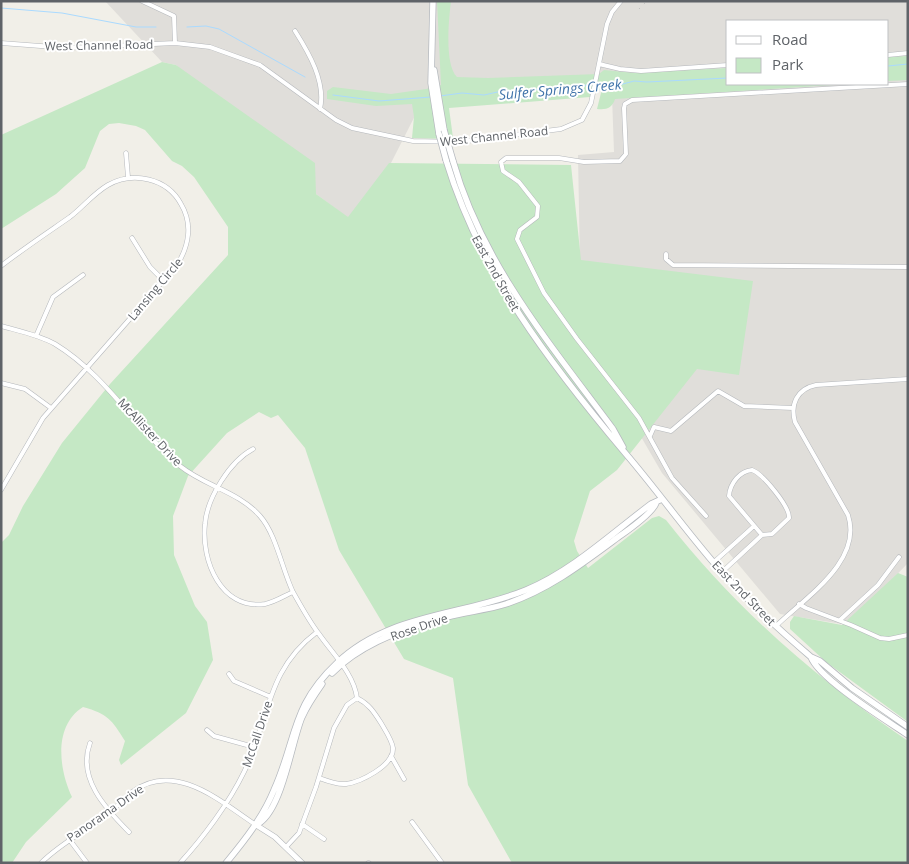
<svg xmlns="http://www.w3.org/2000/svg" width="909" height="864" font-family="'Open Sans',sans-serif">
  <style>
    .industrial { fill: #e0deda }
    .green { fill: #c5e8c5 }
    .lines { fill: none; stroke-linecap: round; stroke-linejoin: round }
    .stream { stroke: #aadaff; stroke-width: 1 }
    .minor-casing { stroke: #b5b8bc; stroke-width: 5 }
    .tertiary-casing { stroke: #b5b8bc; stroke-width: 6 }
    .secondary-casing { stroke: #b6babf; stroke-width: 7 }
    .minor { stroke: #fff; stroke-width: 4 }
    .tertiary { stroke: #fff; stroke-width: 5 }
    .secondary { stroke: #fff; stroke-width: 5.5 }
    .rail { stroke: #b6b7b8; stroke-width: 1; stroke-dasharray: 1 6; stroke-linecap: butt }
    .secondary-bridge-casing { stroke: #b6babf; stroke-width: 7; stroke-linecap: butt }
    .secondary-bridge { stroke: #fff; stroke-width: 5.5 }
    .labels { text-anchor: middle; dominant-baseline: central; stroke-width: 4; stroke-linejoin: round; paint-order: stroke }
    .street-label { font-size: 12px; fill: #5f6368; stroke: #fff }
    .water-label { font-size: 14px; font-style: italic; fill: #4174aa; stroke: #fff }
  </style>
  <rect width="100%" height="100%" fill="#f1efe8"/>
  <path class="industrial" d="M 105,1 L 908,1 L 908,69 L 888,70 L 888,21 L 728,21 L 728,80 L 423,100 L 391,163 L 348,218 L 316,194 L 176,65 L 162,62 Z
    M 908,76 L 908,563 L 848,625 L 780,614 L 662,473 L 622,404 L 580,264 L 578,155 L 614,152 L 612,96 L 789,84 L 888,84 L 888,77 Z"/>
  <path class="green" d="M 437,1 L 451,1 C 449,18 444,64 457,77 L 488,78 L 599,74 L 604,70 L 635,73 L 728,68 L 728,84 L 850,84 L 615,99 C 612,108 607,110 597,109 L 602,89 L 591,93 L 590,97 L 449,108 L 453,138 L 450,139 L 412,138 L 414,117 L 412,104 L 376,106 L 327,99 L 327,91 L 333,87 L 391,94 L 426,89 L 441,85 Z
    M 908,56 L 908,80 L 888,81 L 888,57 Z
    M 162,62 L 176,65 L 315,163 L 316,194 L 348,217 L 389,163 L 571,165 L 581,260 L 753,281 L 739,375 L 697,369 L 617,470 L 590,491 L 574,541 L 577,551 L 588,568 L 652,518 L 659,516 L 666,520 C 734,607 816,679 908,741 L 908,863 L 512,863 L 468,785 L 453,678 L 404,659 L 339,550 L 305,448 L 278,415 L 271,418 L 259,412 L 227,433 L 188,476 L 173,516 L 174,555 L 195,606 L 207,622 L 213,660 L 186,713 L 121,765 L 119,760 L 125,741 C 112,720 108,714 83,707 C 53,726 59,770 72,797 L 26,842 L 12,863 L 1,863 L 1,543 L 9,535 L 23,506 L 62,443 L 110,384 L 228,255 L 228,227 L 194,177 L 182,166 L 172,161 L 145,130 L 136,126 L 119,123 L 109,124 L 100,131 L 85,168 L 56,194 L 1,229 L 1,135 Z
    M 898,573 L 908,577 L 908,722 L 826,662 L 790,629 L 790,622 L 794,616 L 842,625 Z"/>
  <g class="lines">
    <path class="stream" d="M 1,8 L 62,13 L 136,27 L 156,27
      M 187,27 L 206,26 L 219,29 L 305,77
      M 888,66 L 908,64
      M 333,95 L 379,101 L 431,97
      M 440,96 L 462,93 L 484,95 L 502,91 L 572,88 L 592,84 L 612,87 L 634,81 L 647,82 L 728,78"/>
    <defs>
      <path id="minor" d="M 142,1 L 174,16 L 175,43
        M 295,31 C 309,53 326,82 320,109
        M 1,43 L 67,48 L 175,43 L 210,47 L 260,65 L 336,120 L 352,128 L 413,141 L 460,142 L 561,129 L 582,120 L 591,103 L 607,24 L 612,12 L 621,1
        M 888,55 L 908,53
        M 599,64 L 620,69 L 641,71 L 728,65
        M 126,153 L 128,177
        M 132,238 L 150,267 L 163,280
        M 666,254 L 666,259 L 673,265 L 908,267
        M 1,266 C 23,249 47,233 70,217 C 83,207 94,193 108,185 C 133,171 167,178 181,204 C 193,224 189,246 177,265 L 43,418 L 1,490
        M 1,326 C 19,331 39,335 55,344 C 106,375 136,429 180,466 C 205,486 239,492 260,516 C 276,534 282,569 293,592 C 301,606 309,621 319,634 C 333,654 354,674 357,698
        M 36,336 L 53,297 L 83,275
        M 1,383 L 25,389 L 51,408
        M 650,436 L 654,427 L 671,431 L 718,391 L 744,406 L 793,408
        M 253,449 C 230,461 207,498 205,524 C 201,561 221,610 265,604 C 275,602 284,596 293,592
        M 706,516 L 672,478 L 639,418 L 577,339 L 544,293 L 517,239 L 520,230 L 537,217 L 538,206 L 519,182 L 503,171 L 501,162 L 506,158 L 559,158 L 584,162 L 620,161 L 626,154 L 624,108 L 625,104 L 632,100 L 908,84
        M 714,562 L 754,526
        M 722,572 L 762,535 L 772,534 L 789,518 C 790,507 763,474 752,470 C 740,471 730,483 729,496 L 762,535
        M 799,604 L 806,608 L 851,625 L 880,638 L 889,639 L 908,635
        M 840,620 L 878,585 L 899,557
        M 776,626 C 806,597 863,561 848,515 L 795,422 C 790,404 797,389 816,385 L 908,379
        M 229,674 L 234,681 L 271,697
        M 207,730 L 214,736 L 254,747
        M 90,743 C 77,778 105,808 129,832
        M 391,756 L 404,779
        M 319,778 C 327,781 337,785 346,784 C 360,782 394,766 393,748 C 392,740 385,730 381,723 C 374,712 369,704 357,698
        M 412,822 L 442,863
        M 302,824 L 324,839
        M 69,839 L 87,863
        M 286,847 L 299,833 L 316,787 L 334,728 L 347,705 L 357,698
        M 41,863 C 61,843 84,832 106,816 C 115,809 123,799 132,792 C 175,760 221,802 256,825
        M 180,863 C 203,838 229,803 244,772 C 270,720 265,671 317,632
        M 368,863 L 369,863"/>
      <path id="tertiary" d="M 256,825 L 275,837 L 302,863"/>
      <path id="secondary" d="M 433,1 L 431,83 L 439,134
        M 434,70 L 444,130
        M 446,160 C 480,273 551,365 626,454 C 656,489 683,527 714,563 C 743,597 777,628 811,657 L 820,661 L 852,688 L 908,727
        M 453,161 C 482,264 551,345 613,429 L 623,447
        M 811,657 C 819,679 886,720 908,735
        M 332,673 C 361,643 407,627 447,617 C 466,612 487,610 506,604 C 548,590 582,564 617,538 C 627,531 652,514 656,503
        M 256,825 C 282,813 291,743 302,717 C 307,706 315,694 322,684
        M 226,863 C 245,840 263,817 274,790 C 297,739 291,706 337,663 C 389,613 463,616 526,590 C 572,571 611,534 651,504 L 662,499"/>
    </defs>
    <use href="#minor" class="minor-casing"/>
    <use href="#tertiary" class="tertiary-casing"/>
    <use href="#secondary" class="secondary-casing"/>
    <use href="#minor" class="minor"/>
    <use href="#tertiary" class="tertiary"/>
    <use href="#secondary" class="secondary"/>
    <path class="rail" d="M 639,9 L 647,1"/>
    <defs>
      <path id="secondary-bridge" d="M 444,130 L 453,161
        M 439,134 L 446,160"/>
    </defs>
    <use href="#secondary-bridge" class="secondary-bridge-casing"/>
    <use href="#secondary-bridge" class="secondary-bridge"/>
  </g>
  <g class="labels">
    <g class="street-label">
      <text transform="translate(99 45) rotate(-1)">West Channel Road</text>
      <text transform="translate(494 136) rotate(-6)">West Channel Road</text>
      <text transform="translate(496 273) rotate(61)">East 2nd Street</text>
      <text transform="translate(155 289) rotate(-50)">Lansing Circle</text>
      <text transform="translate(150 432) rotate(47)">McAllister Drive</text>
      <text transform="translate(744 593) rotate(46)">East 2nd Street</text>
      <text transform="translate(419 627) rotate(-19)">Rose Drive</text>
      <text transform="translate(257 734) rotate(-71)">McCall Drive</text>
      <text transform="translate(105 813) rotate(-35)">Panorama Drive</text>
    </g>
    <g class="water-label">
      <text transform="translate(560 89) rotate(-5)">Sulfer Springs Creek</text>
    </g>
  </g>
  <rect width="909" height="864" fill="none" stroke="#5f6368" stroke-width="5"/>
  <rect x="726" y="20" width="162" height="65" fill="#ffffff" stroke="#bfc1c3"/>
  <rect x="736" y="36" width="25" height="8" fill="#ffffff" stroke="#bfc1c3"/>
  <text x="772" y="45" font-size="15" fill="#5f6368">Road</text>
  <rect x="736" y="58" width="25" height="15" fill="#c5e8c5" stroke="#bfc1c3"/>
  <text x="772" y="70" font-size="15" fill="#5f6368">Park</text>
</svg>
